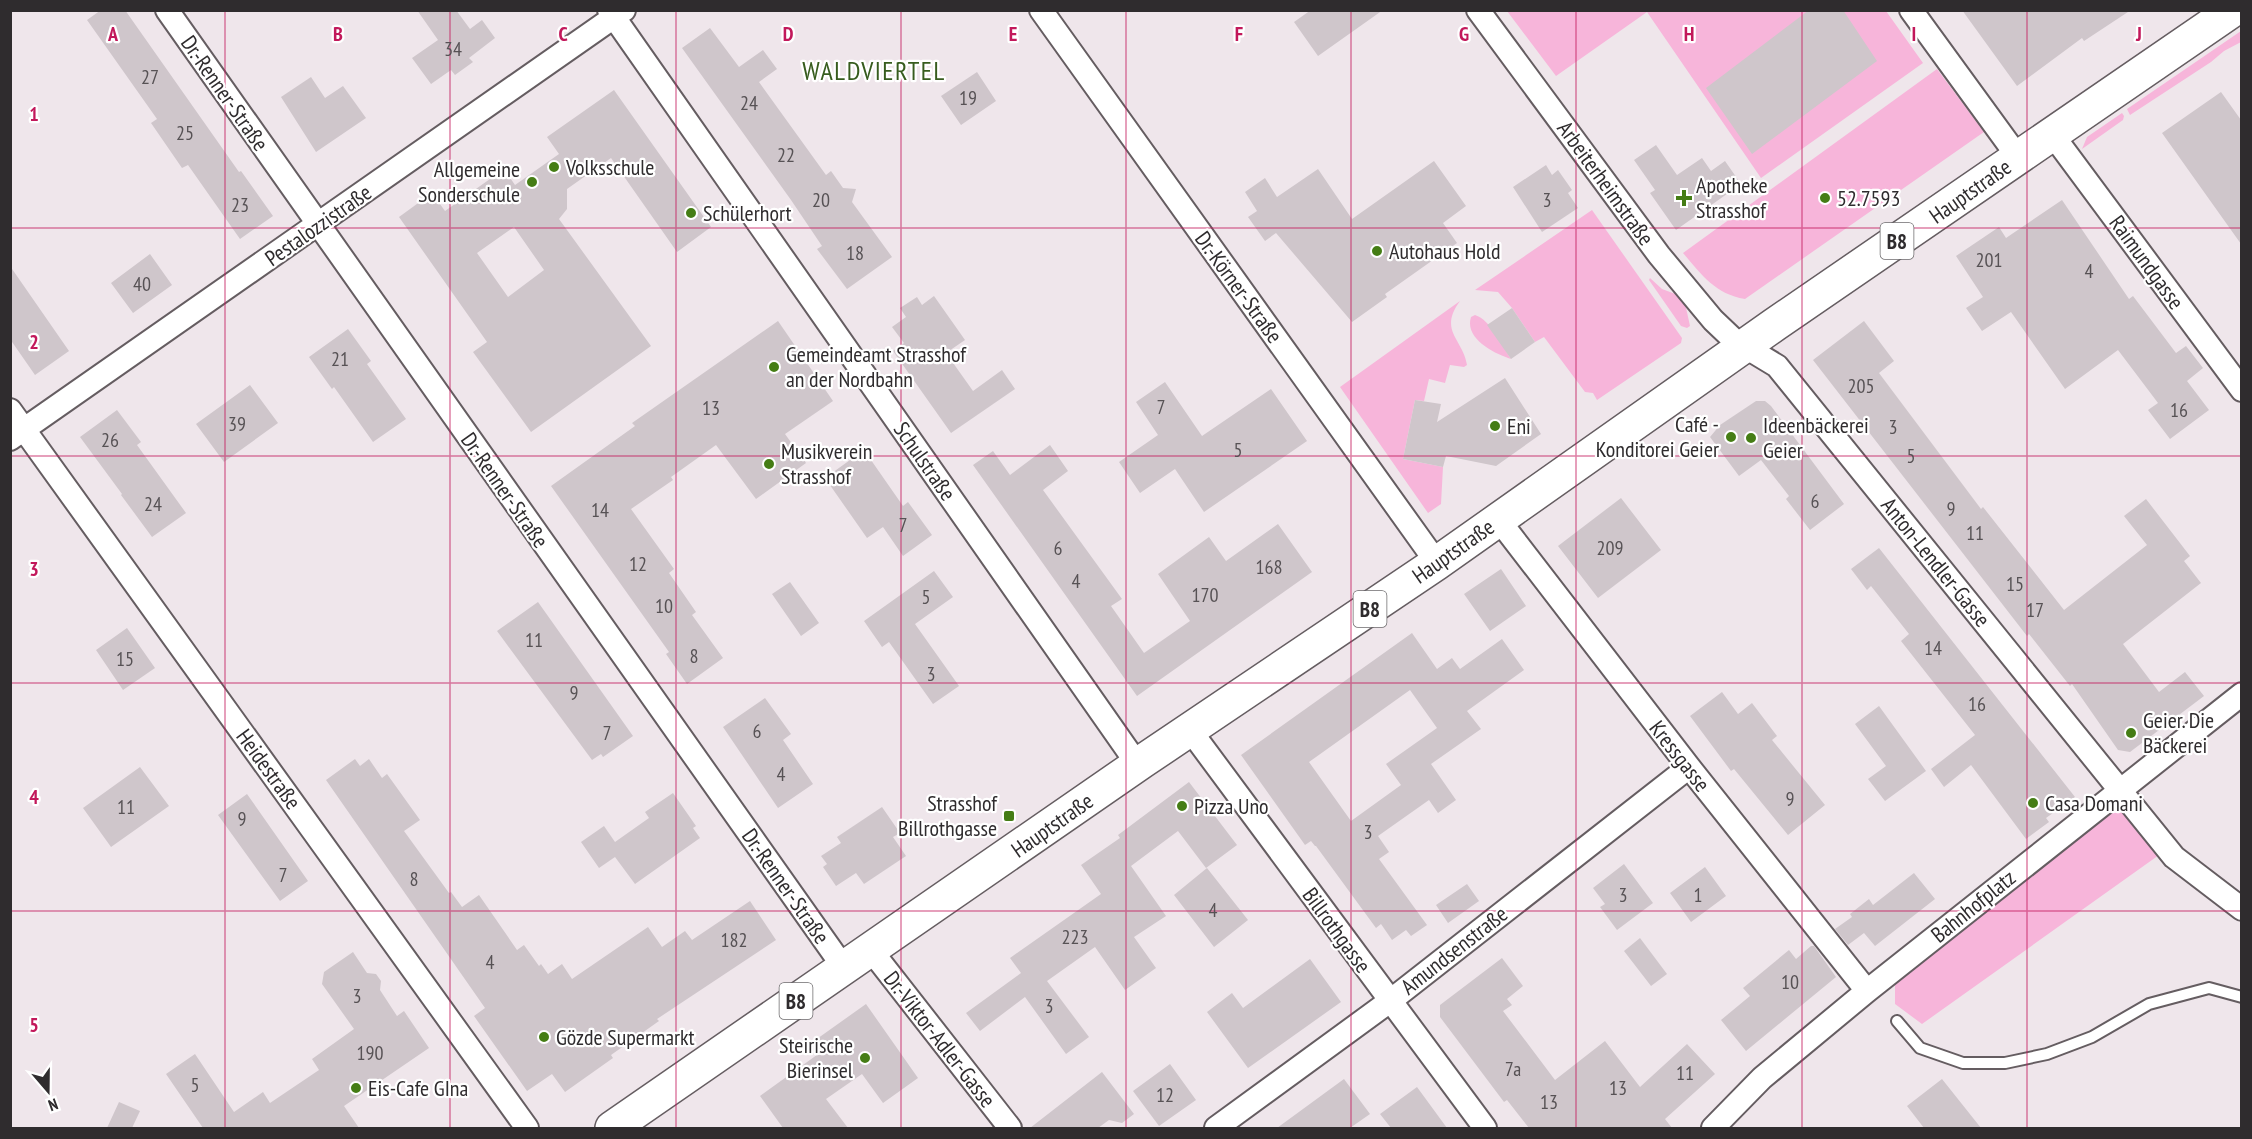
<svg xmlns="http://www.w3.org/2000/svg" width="2252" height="1139" font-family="'PT Sans Narrow',sans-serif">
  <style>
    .green { fill: #f7b5da }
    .building { fill: #cfc6cb; fill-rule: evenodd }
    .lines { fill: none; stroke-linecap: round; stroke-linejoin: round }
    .service-casing { stroke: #655d61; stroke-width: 14 }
    .minor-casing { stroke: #655d61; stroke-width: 26 }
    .primary-casing { stroke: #655d61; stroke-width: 36 }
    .service { stroke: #fff; stroke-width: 10 }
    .minor { stroke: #fff; stroke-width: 22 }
    .primary { stroke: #fff; stroke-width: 33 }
    .grid { fill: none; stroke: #c2185b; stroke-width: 1.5; stroke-opacity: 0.55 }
    .poi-dot { fill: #457d15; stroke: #fff; stroke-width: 2 }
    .labels { text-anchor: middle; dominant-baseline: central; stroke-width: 4.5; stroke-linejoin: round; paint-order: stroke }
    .number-label { font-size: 20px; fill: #575255 }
    .shield { fill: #fff; stroke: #6d6b6d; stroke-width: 1.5 }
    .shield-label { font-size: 21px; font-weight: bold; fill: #2f2c2e }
    .street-label { font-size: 22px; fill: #2f2c2e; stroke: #fff }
    .poi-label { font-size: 22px; fill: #2f2c2e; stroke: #fff; text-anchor: start }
    .quarter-label { font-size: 26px; letter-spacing: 1.5px; fill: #375c1e; stroke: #fff }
    .grid-label { font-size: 20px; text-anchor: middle; font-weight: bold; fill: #c2185b; stroke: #fff; stroke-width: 4.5; stroke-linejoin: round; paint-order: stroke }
  </style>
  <rect width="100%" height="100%" fill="#efe6eb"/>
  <path class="green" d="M 1507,11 L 1886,11 L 1923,63 L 1761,178 L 1647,12 L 1556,76 Z
    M 2241,31 L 2241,42 L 2224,51 L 2211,62 L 2130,115 L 2127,109 Z
    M 1937,69 L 1984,132 L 1745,299 C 1715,294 1702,275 1683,253 Z
    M 2122,113 L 2124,116 L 2123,120 L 2082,149 L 2087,137 Z
    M 1592,210 L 1682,338 L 1681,343 L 1597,400 L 1593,393 L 1585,392 L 1544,337 L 1535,342 L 1512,308 L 1498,292 L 1475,290 Z
    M 1650,278 L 1662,289 L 1678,295 L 1685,303 L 1690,326 L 1687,328 L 1681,326 L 1649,280 Z
    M 1460,301 C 1438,331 1463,339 1467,365 L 1464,367 L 1450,365 L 1445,383 L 1429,379 L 1424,401 L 1415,400 L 1403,459 L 1443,467 L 1441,504 L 1428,513 L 1340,387 Z
    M 1475,315 C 1491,320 1502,346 1511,359 C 1495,354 1464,339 1471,317 Z
    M 2119,803 L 2159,855 L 1922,1024 L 1895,1004 L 1895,976 Z"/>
  <path class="building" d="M 101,10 L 125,10 L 239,172 L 241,171 L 273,216 L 240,239 L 188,165 L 182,168 L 151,123 L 157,119 L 87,20 Z
    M 417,10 L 456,10 L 470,29 L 482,20 L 495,38 L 469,58 L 473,62 L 455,75 L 451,70 L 431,84 L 412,58 L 438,40 Z
    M 1311,10 L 1383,10 L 1318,56 L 1294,22 Z
    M 1809,10 L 1843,10 L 1877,61 L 1752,154 L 1706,88 Z
    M 1962,10 L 2131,10 L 2084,41 L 2082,38 L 2017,86 Z
    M 710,28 L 739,67 L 763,50 L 777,69 L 759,82 L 826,175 L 831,171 L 843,188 L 856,189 L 852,202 L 892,257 L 847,289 L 817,249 L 822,246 L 791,200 L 682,48 Z
    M 977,72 L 996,101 L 961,125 L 941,96 Z
    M 311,77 L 325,98 L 343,86 L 366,118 L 316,152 L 281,97 Z
    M 614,90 L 711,227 L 677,252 L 611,158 L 567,189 L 567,209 L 559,219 L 651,346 L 531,432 L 473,352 L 487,342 L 399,217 L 432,193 L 445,211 L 504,169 L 515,185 L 559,154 L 547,137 ZM 514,227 L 544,270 L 508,297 L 477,253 Z
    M 2221,92 L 2241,120 L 2241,244 L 2162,133 Z
    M 1656,145 L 1677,175 L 1702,158 L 1711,171 L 1725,161 L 1741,184 L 1676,230 L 1650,193 L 1655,190 L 1634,160 Z
    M 1434,161 L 1466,206 L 1443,223 L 1457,243 L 1385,294 L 1387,297 L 1352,322 L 1276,233 L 1265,241 L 1248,217 L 1257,211 L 1245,192 L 1265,178 L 1277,197 L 1318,169 L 1352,219 Z
    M 1546,165 L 1552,175 L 1558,170 L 1572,190 L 1568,193 L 1578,208 L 1542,232 L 1513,187 Z
    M 2062,200 L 2129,299 L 2133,296 L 2176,353 L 2186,346 L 2203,368 L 2187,381 L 2209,410 L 2170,439 L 2148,410 L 2158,403 L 2118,350 L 2065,389 L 2011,312 L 1982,331 L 1966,308 L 1983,297 L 1956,256 L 1999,227 L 2006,238 Z
    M 150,254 L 172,285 L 133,313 L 111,283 Z
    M 10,266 L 69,351 L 35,375 L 10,339 Z
    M 934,296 L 965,340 L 946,353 L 973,391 L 1002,370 L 1015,389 L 951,433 L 893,351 L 904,343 L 892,327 L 906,317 L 900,308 L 917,297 L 922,305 Z
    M 1512,308 L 1535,342 L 1511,359 L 1487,325 Z
    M 778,321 L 833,401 L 785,434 L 806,463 L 756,499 L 716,445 L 671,477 L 673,480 L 631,509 L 674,569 L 669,573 L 696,612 L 692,615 L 723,658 L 687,684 L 666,654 L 669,652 L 551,486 L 635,426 L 632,423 Z
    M 1864,321 L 1894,361 L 1879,373 L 1981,509 L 1983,507 L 2064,610 L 2147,545 L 2124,516 L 2146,499 L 2190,556 L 2184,561 L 2201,583 L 2123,644 L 2159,692 L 2185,672 L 2204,696 L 2130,752 L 2118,750 L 2072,684 L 2070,686 L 2029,634 L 2027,636 L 1813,360 Z
    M 348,329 L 371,361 L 367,364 L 406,419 L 373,442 L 334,387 L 332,389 L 309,357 Z
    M 1505,378 L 1541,434 L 1496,466 L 1446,456 L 1443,467 L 1403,459 L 1415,400 L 1441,404 L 1437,422 Z
    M 1165,382 L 1202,436 L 1271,389 L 1307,441 L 1204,512 L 1175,469 L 1140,493 L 1119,462 L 1158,435 L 1136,402 Z
    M 250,385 L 278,423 L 224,462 L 196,424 Z
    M 1756,401 L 1765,401 L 1771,406 L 1844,504 L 1810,530 L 1786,499 L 1789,496 L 1761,460 L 1739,476 L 1710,437 L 1720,425 Z
    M 117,410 L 141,442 L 137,445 L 186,513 L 152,537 L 121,495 L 122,494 L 80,437 Z
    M 1050,445 L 1068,471 L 1043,490 L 1122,599 L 1111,606 L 1144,653 L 1190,621 L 1158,574 L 1209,537 L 1226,561 L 1278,524 L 1312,572 L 1137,696 L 973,465 L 993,451 L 1010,475 Z
    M 864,450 L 903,506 L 908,502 L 932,535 L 903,556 L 883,527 L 867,538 L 825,478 Z
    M 1621,498 L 1661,550 L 1598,598 L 1558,546 Z
    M 1879,548 L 2075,797 L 2046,818 L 2049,822 L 2026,839 L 1971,765 L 1944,787 L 1931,769 L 1975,735 L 1901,641 L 1909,634 L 1871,586 L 1867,590 L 1851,569 Z
    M 1501,569 L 1526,606 L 1490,631 L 1464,594 Z
    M 934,571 L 953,597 L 915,624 L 959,686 L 933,704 L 889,642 L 882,647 L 864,621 Z
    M 790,582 L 819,623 L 801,636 L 772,594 Z
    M 538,602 L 633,736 L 603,757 L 601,754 L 592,760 L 497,631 Z
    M 127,628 L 155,668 L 123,690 L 96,650 Z
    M 1412,633 L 1437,669 L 1452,658 L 1460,669 L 1502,639 L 1524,670 L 1467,711 L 1481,729 L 1431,764 L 1456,800 L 1438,813 L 1429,800 L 1378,836 L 1389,852 L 1379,859 L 1427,925 L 1411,936 L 1406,930 L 1392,940 L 1381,924 L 1376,928 L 1316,846 L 1315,846 L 1311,841 L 1305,845 L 1241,755 ZM 1410,690 L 1437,728 L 1386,764 L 1401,785 L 1351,821 L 1309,762 Z
    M 1722,692 L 1738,714 L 1752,703 L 1777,736 L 1772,740 L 1825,805 L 1788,835 L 1734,769 L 1731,771 L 1690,716 Z
    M 765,698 L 791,734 L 783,740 L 813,784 L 778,808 L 723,727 Z
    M 1879,706 L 1926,771 L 1885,801 L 1868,779 L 1886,766 L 1855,724 Z
    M 355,759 L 360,766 L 369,759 L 382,778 L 387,774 L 420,820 L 404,831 L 449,893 L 451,892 L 462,907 L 479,895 L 517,950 L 524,945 L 539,966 L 541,964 L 548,974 L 562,964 L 572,979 L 648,927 L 662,947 L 685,931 L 692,940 L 750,901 L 776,940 L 657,1019 L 659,1021 L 611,1055 L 613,1058 L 565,1092 L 552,1074 L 527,1091 L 474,1016 L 485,1008 L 326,780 Z
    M 140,767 L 169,806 L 111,847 L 83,808 Z
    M 1189,782 L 1237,845 L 1206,868 L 1178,831 L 1131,866 L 1166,916 L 1134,937 L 1156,968 L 1125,990 L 1095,947 L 1047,981 L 1089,1037 L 1066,1054 L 1025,997 L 980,1031 L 966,1013 L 1021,973 L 1010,958 L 1101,894 L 1081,865 L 1120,838 L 1118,835 Z
    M 673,793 L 696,826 L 693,828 L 700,838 L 635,884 L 615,857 L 599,868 L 581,842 L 604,826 L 615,842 L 649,818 L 645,812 Z
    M 247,794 L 308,881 L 280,901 L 218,815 Z
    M 882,807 L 900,833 L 893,837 L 906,856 L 864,884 L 856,873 L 836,886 L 823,867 L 827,864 L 821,856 L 841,843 L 837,837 Z
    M 1624,864 L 1653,903 L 1617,930 L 1600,907 L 1605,904 L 1593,888 Z
    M 1705,867 L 1726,896 L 1691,922 L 1670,893 Z
    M 1207,868 L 1248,920 L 1214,947 L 1174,895 Z
    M 1914,873 L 1935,899 L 1875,946 L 1864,933 L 1848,945 L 1835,929 L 1852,917 L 1850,914 L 1869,899 L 1873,905 Z
    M 1467,884 L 1479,901 L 1448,923 L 1436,905 Z
    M 1640,938 L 1667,974 L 1651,986 L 1624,951 Z
    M 1811,946 L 1814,946 L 1836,977 L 1746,1051 L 1721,1020 L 1750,996 L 1743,988 L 1789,950 L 1796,959 Z
    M 353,952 L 367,973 L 376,974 L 381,981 L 380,990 L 397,1016 L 404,1011 L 429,1048 L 344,1106 L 359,1128 L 203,1128 L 166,1074 L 195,1054 L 234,1112 L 263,1092 L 270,1103 L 319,1070 L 312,1059 L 354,1029 L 322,984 L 324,972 Z
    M 1502,958 L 1523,986 L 1507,999 L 1512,1005 L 1503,1011 L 1555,1080 L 1605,1041 L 1640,1087 L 1687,1044 L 1715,1074 L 1665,1119 L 1672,1128 L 1529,1128 L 1507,1100 L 1504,1102 L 1440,1017 L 1440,1005 Z
    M 1310,959 L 1341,1002 L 1248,1068 L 1207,1012 L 1232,993 L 1243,1008 Z
    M 866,1004 L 918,1078 L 883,1103 L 862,1074 L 826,1099 L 848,1128 L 783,1128 L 760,1096 L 821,1052 L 814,1041 Z
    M 1170,1064 L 1196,1100 L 1159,1126 L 1133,1091 Z
    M 1102,1072 L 1134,1114 L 1122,1123 L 1109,1120 L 1098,1128 L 1030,1128 Z
    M 1344,1079 L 1370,1114 L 1350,1128 L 1277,1128 Z
    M 1942,1079 L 1981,1128 L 1924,1128 L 1907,1106 Z
    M 1417,1087 L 1447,1128 L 1391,1128 L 1380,1114 Z
    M 119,1102 L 140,1111 L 132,1128 L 107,1128 Z"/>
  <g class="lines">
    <defs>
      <path id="service" d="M 1897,1021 L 1920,1048 L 1963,1063 L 2005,1063 L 2047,1054 L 2092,1037 L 2149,1004 L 2209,988 L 2242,997"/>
      <path id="minor" d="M 167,10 L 844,968
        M 609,10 L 1138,765
        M 1041,10 L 1437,563
        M 1478,10 L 1659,255 L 1713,320 L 1734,340 L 1777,366 L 2174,857 L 2242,909
        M 1911,10 L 2018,157
        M 2052,134 L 2242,390
        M 10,410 L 527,1128
        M 10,439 L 624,10
        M 1498,519 L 1689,767 L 1867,991
        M 1190,730 L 1485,1128
        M 870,949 L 1010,1128
        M 1216,1128 L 1390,1001 L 1689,767
        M 1713,1128 L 1762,1078 L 1867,991 L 2242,694"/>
      <path id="primary" d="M 612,1128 L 1143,761 L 1437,563 L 1774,325 L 2233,10"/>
    </defs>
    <use href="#service" class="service-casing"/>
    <use href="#minor" class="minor-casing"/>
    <use href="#primary" class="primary-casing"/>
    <use href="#service" class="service"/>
    <use href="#minor" class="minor"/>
    <use href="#primary" class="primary"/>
  </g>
  <path class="grid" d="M 225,10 L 225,1128M 450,10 L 450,1128M 676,10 L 676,1128M 901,10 L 901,1128M 1126,10 L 1126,1128M 1351,10 L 1351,1128M 1576,10 L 1576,1128M 1802,10 L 1802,1128M 2027,10 L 2027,1128M 10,228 L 2242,228M 10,456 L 2242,456M 10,683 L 2242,683M 10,911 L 2242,911"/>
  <g class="poi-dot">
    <circle cx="554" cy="167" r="6"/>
    <circle cx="532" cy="182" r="6"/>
    <path d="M1681 189h6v6h6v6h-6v6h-6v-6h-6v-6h6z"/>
    <circle cx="1825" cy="198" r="6"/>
    <circle cx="691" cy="213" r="6"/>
    <circle cx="1377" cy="251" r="6"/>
    <circle cx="774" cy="367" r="6"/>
    <circle cx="1495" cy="426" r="6"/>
    <circle cx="1731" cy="437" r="6"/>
    <circle cx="1751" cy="438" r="6"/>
    <circle cx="769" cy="464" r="6"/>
    <circle cx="2131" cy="733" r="6"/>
    <circle cx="2033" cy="803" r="6"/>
    <circle cx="1182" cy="806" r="6"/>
    <rect x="1003" y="810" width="12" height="12" rx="3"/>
    <circle cx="544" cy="1037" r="6"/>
    <circle cx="865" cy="1058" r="6"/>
    <circle cx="356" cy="1088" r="6"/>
  </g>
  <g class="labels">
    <g class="number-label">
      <text x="453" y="49">34</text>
      <text x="150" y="77">27</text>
      <text x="968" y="98">19</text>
      <text x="749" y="103">24</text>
      <text x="185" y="133">25</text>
      <text x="786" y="155">22</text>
      <text x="821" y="200">20</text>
      <text x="1547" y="200">3</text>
      <text x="240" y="205">23</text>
      <text x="855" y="253">18</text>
      <text x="1989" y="260">201</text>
      <text x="2089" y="271">4</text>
      <text x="142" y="284">40</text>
      <text x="340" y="359">21</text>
      <text x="1861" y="386">205</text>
      <text x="1161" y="407">7</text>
      <text x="711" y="408">13</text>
      <text x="2179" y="410">16</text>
      <text x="237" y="424">39</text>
      <text x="1893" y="427">3</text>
      <text x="110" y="440">26</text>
      <text x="1238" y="450">5</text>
      <text x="1911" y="456">5</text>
      <text x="1815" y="501">6</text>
      <text x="153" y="504">24</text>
      <text x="1951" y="509">9</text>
      <text x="600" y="510">14</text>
      <text x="903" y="525">7</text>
      <text x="1975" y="533">11</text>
      <text x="1058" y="548">6</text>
      <text x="1610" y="548">209</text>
      <text x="638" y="564">12</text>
      <text x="1269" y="567">168</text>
      <text x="1076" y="581">4</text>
      <text x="2015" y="584">15</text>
      <text x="1205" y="595">170</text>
      <text x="926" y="597">5</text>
      <text x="664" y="606">10</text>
      <text x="2035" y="610">17</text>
      <text x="534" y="640">11</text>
      <text x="1933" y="648">14</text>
      <text x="694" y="656">8</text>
      <text x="125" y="659">15</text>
      <text x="931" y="674">3</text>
      <text x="574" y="693">9</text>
      <text x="1977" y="704">16</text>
      <text x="757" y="731">6</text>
      <text x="607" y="733">7</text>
      <text x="781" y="774">4</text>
      <text x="1790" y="799">9</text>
      <text x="126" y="807">11</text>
      <text x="242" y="819">9</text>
      <text x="1368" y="832">3</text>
      <text x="283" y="875">7</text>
      <text x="414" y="879">8</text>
      <text x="1623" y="895">3</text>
      <text x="1698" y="895">1</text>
      <text x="1213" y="910">4</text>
      <text x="1075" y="937">223</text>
      <text x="734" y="940">182</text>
      <text x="490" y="962">4</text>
      <text x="1790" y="982">10</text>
      <text x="357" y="996">3</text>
      <text x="1049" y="1006">3</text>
      <text x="370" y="1053">190</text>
      <text x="1513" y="1069">7a</text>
      <text x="1685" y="1073">11</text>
      <text x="195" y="1085">5</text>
      <text x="1618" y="1088">13</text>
      <text x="1165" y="1095">12</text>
      <text x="1549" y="1102">13</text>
    </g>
    <g class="shield">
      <rect x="1880.5" y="223" width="33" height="36" rx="4.5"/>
      <rect x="1353.5" y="591" width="33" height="36" rx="4.5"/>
      <rect x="779.5" y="983" width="33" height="36" rx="4.5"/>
    </g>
    <g class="shield-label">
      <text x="1897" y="241">B8</text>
      <text x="1370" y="609">B8</text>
      <text x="796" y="1001">B8</text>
    </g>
    <g class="street-label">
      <text transform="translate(225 93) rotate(55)">Dr.-Renner-Straße</text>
      <text transform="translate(1606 183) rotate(54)">Arbeiterheimstraße</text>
      <text transform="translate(1970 191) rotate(-35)">Hauptstraße</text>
      <text transform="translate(318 225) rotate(-35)">Pestalozzistraße</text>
      <text transform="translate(2147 262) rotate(54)">Raimundgasse</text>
      <text transform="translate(1239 287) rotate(54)">Dr.-Körner-Straße</text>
      <text transform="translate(925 461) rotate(55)">Schulstraße</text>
      <text transform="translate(505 490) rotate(55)">Dr.-Renner-Straße</text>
      <text transform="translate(1453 551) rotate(-35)">Hauptstraße</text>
      <text transform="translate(1936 562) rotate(51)">Anton-Lendler-Gasse</text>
      <text transform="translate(1680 756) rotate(52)">Kressgasse</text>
      <text transform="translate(269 769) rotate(54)">Heidestraße</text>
      <text transform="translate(1052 825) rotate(-35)">Hauptstraße</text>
      <text transform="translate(786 886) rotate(55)">Dr.-Renner-Straße</text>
      <text transform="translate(1973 906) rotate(-39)">Bahnhofplatz</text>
      <text transform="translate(1337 930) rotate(54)">Billrothgasse</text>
      <text transform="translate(1454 950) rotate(-38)">Amundsenstraße</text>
      <text transform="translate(940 1039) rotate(52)">Dr.-Viktor-Adler-Gasse</text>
    </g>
    <g class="poi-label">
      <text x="566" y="167">Volksschule</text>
      <text x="520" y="169" text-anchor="end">Allgemeine<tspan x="520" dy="25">Sonderschule</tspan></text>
      <text x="1696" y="185">Apotheke<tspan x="1696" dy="25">Strasshof</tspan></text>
      <text x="1837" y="198">52.7593</text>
      <text x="703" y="213">Schülerhort</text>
      <text x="1389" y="251">Autohaus Hold</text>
      <text x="786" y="354">Gemeindeamt Strasshof<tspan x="786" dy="25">an der Nordbahn</tspan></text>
      <text x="1719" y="424" text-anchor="end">Café -<tspan x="1719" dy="25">Konditorei Geier</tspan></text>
      <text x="1763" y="425">Ideenbäckerei<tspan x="1763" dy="25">Geier</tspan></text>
      <text x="1507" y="426">Eni</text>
      <text x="781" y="451">Musikverein<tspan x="781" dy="25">Strasshof</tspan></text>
      <text x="2143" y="720">Geier. Die<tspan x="2143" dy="25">Bäckerei</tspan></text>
      <text x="997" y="803" text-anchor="end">Strasshof<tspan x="997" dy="25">Billrothgasse</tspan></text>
      <text x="2045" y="803">Casa Domani</text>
      <text x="1194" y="806">Pizza Uno</text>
      <text x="556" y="1037">Gözde Supermarkt</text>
      <text x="853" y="1045" text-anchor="end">Steirische<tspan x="853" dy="25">Bierinsel</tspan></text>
      <text x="368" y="1088">Eis-Cafe GIna</text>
    </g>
    <g class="quarter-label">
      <text x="874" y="70">WALDVIERTEL</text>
    </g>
  </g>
  <g class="grid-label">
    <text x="113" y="41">A</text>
    <text x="338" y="41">B</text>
    <text x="563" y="41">C</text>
    <text x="788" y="41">D</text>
    <text x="1013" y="41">E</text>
    <text x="1239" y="41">F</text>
    <text x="1464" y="41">G</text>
    <text x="1689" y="41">H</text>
    <text x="1914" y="41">I</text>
    <text x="2139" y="41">J</text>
    <text x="34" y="121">1</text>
    <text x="34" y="349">2</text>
    <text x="34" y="576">3</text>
    <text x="34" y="804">4</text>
    <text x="34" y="1032">5</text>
  </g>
  <rect width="2252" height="1139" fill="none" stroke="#2f2c2e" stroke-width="24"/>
  <g transform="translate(48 1091) rotate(160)" stroke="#ffffff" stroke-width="4.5" paint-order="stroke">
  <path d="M0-4.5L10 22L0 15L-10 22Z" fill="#2f2c2e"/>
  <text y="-9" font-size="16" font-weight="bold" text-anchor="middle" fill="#2f2c2e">N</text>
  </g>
</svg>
